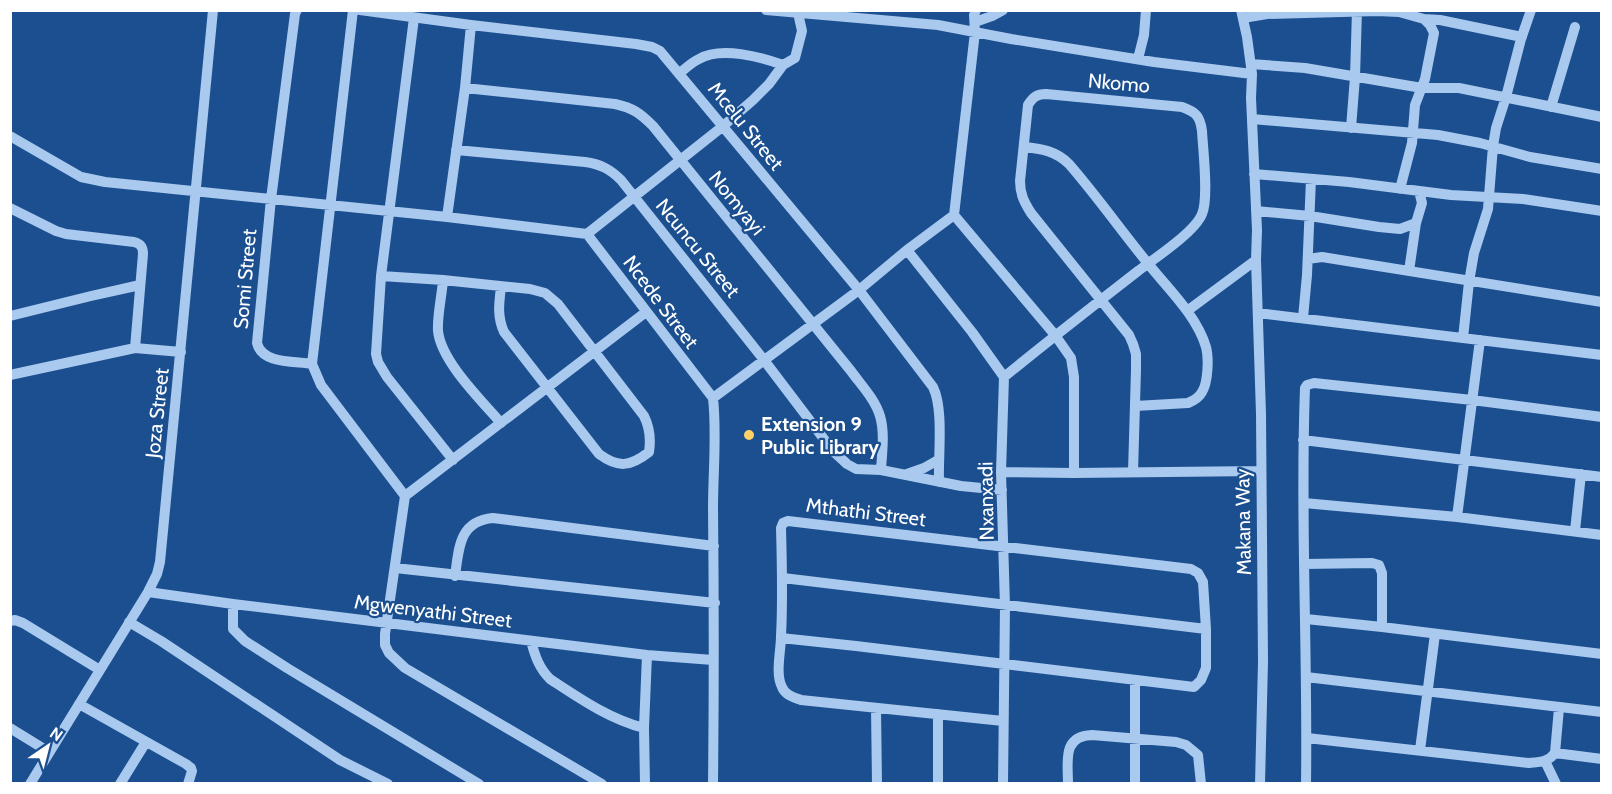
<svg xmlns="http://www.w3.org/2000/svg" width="1612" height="794" font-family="Cabin,sans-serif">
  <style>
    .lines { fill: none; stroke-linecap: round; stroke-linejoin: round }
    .minor { stroke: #a9c9ee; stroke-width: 10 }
    .poi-dot { fill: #ffd166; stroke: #1b4f8f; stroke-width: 2 }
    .labels { text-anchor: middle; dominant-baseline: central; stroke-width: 4.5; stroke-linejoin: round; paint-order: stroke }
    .street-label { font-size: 20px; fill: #fff; stroke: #1b4f8f }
    .poi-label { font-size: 20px; font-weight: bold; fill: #fff; stroke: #1b4f8f; text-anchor: start }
  </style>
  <rect width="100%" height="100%" fill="#1b4f8f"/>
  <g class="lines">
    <path class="minor" d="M 297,10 L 295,14 L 271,199 L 257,343 C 262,364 294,361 312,364
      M 353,10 L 312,364 L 321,385 L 405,496 L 385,634 L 385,645 L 389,653 L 405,668 L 602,784
      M 360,10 L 471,25 L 636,44 L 652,47 L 660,51 L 859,290 L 933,387 C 944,409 938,456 939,482
      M 766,10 L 938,25 L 1011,39 L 1154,62 L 1252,74
      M 1241,10 L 1247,37 L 1252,74 L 1251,98 L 1257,230 L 1256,260 L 1261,414 L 1263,662 L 1260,784
      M 414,18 L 381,276 L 376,354 L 378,362 L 387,377 L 453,460
      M 1243,18 L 1267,14 L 1377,11 L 1399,12 L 1424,19 L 1430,25 L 1434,33 L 1425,79 L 1415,105 L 1412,143 L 1400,189
      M 1424,19 L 1440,20 L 1522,37
      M 975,22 L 992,16 L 1003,10
      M 1138,59 L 1144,35 L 1146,10
      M 1251,64 L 1305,68 L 1422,88 L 1459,88 L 1602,117
      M 680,73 C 686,68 692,62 699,59 C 721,46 761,57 783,65
      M 465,88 L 615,104 C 633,108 640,113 653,126 L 851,371 C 861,385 875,399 880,416 C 885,433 882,452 881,470
      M 1551,107 L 1575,27
      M 1252,119 L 1438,135 L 1480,143 L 1530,157 L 1602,169
      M 1351,128 L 1355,77 L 1357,10
      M 10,136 L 81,177 L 105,182 L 447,217 L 587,234 L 713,398 C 717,433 713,473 713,508 C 714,600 714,692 713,784
      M 1025,147 C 1042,149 1056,151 1069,164 C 1096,195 1120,229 1146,261 C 1167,288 1196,314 1206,347 C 1209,358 1208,383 1202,392 C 1199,398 1193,401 1188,403 L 1135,406
      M 456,150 L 585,162 C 600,164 610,169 621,180 L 764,360 L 833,451 L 847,464 L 856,469 L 881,470 L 961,486 L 1002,490
      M 1254,174 L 1349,182 L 1451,195 L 1523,199 L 1602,211
      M 10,208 L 56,231 L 66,234 L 134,242 C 141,244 143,247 143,254 L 135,348
      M 1256,211 L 1310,216 L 1379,227 L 1400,229 L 1416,223
      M 954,215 L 1055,335 L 1071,358 L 1074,377 L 1074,473
      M 447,217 L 465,88 L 471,25
      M 587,234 L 722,127 L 753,100 L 769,84 L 783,65 L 795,58 L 802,31 L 798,13
      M 907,250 L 972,332 L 1004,377 L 1001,472 L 1005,606 L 1003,784
      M 1308,259 L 1322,257 L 1602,302
      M 1409,271 L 1416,223 L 1422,203 L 1419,191
      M 381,276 L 443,280 L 530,289 L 545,293 L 558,304 L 644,416 C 650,428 651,439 649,452 C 630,467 618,468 599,454 L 504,332 C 497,317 499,303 501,287
      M 443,280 C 442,295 437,316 438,331 C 441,361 481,400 501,423
      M 1187,311 L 1256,260
      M 1258,313 L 1602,355
      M 10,316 L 91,296 L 140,285
      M 1303,318 L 1307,275 L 1311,179
      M 1463,338 L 1469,282 L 1474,253 L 1488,209 L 1493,146 L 1496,128 L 1506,97 L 1521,39 L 1531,10
      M 10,375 L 135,348 L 181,352
      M 1004,377 C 1048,341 1093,306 1138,271 C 1155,258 1195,232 1202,214 C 1209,198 1203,150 1202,131 C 1200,116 1196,112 1182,107 L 1046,94 C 1037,94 1033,97 1028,105 L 1020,181 C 1020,194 1024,202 1031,213 L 1129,335 L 1133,344 L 1136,354 L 1136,370 L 1133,472
      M 713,398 L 859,290 L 907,250 L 954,215 L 975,32 L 974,15 L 976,10
      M 1303,440 L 1602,477
      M 1001,472 L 1074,473 L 1261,471
      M 907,474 L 924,468 L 938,460
      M 405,496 L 646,312
      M 1304,503 L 1457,517 L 1602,535
      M 1457,517 L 1480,340
      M 1575,531 L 1581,474
      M 1304,564 L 1372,563 L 1379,565 L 1382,573 L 1382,627
      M 395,568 L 715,603
      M 455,576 C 459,548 459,521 493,518 L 714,546
      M 783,578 L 1206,629
      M 148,592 L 233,604 L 647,655 L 713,660
      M 233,604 L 233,629 L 245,641 L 287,668 L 479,784
      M 1306,619 L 1382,627 L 1602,654
      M 10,621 L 15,620 L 23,623 L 100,670
      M 129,622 L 161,641 L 340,760 L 388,784
      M 781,638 L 856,646 L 1194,687 L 1201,680 L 1206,668 L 1206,629 L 1203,582 L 1198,573 L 1191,569 L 788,521 L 783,523 L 781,528 C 782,564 783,600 781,636 C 781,651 775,674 782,687 C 785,695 793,697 801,700 L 1003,721
      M 531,641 C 535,656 539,668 550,679 C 579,698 609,719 644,728
      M 1306,677 L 1602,712
      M 79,704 L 186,764 L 191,768 L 192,771 L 188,784
      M 876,708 L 877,784
      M 938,714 L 938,784
      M 10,728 L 49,752
      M 1307,738 L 1529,763 C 1541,762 1548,762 1555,753 L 1559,708
      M 1420,750 L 1435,634
      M 1555,753 L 1602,759
      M 1545,761 L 1556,784
      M 30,784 L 148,592 L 157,574 L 160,562 L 213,10
      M 120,784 L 146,742
      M 645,784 L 644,728 L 647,655
      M 1068,784 C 1068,761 1062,736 1092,735 L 1176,742 L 1186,745 L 1198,755 L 1201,784
      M 1135,784 L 1135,680
      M 1306,784 C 1308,652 1300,519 1305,388 L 1307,385 L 1314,383 L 1472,400 L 1602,417"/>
  </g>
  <circle class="poi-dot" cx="749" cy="435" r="6"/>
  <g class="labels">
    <g class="street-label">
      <text transform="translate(1119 83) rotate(5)">Nkomo</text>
      <text transform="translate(746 126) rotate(51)">Mcelu Street</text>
      <text transform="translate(737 203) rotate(51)">Nomyayi</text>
      <text transform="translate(698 248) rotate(51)">Ncuncu Street</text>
      <text transform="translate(245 279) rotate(-85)">Somi Street</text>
      <text transform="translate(661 302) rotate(53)">Ncede Street</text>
      <text transform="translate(157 413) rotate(-84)">Joza Street</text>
      <text transform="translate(986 501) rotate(-91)">Nxanxadi</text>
      <text transform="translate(866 512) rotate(7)">Mthathi Street</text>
      <text transform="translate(1243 522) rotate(-91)">Makana Way</text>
      <text transform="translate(433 611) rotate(7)">Mgwenyathi Street</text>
    </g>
    <g class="poi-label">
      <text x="761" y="424">Extension 9<tspan x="761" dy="23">Public Library</tspan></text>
    </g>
  </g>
  <rect width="1612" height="794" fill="none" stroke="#ffffff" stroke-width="24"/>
  <g transform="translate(48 746) rotate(35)" stroke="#1b4f8f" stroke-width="4.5" paint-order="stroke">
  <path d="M0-4.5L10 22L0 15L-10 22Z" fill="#ffffff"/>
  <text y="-9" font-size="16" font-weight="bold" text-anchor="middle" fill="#ffffff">N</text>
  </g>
</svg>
